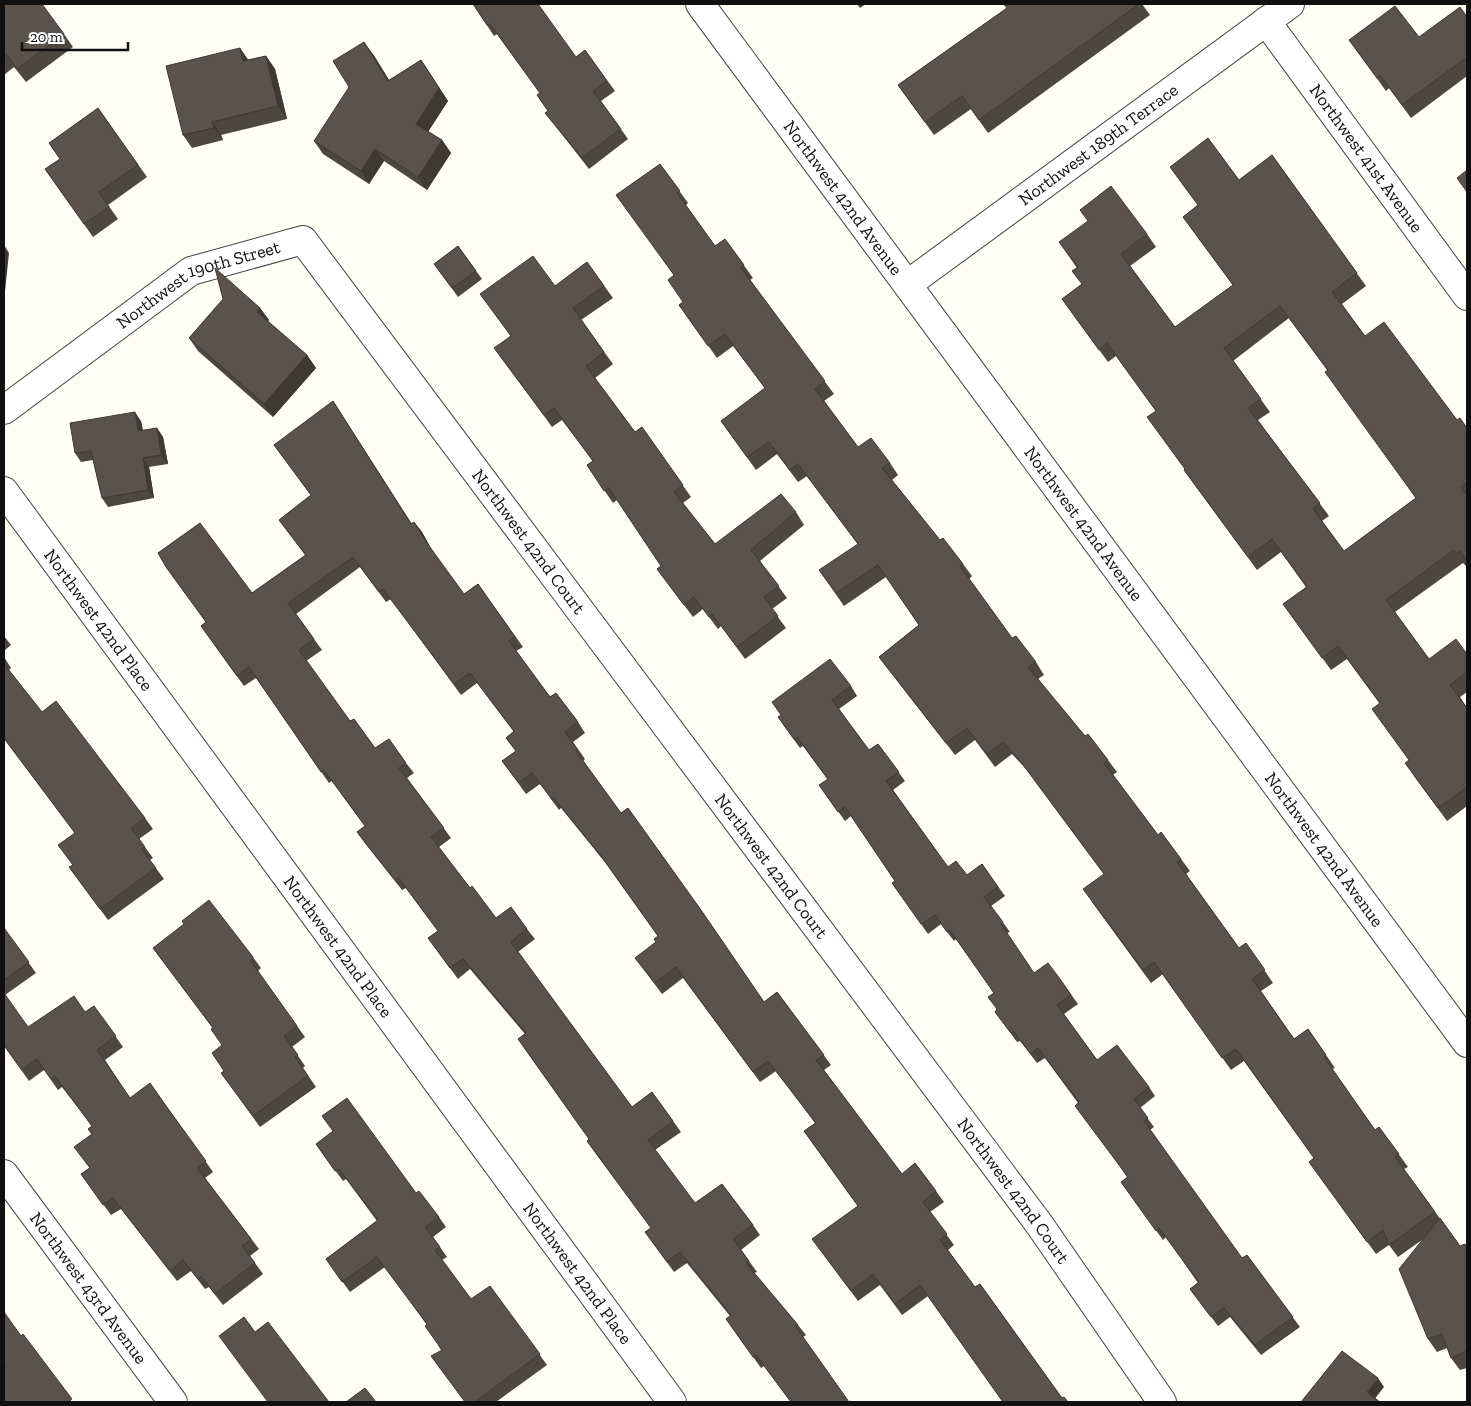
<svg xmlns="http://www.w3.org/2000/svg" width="1471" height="1406" font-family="'Zilla Slab',serif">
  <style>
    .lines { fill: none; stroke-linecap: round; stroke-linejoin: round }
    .minor-casing { stroke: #434343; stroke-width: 30 }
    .minor { stroke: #fff; stroke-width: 28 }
    .wall { fill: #4d4741; fill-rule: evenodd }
    .shaded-wall { fill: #3f3935 }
    .building { fill: #5a524c; stroke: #3f3935; fill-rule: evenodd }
    .labels { text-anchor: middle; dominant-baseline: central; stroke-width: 5; stroke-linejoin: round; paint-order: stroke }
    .street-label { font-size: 18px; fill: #101010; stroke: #fff }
  </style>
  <rect width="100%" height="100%" fill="#fffef4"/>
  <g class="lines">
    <defs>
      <g id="minor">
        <path id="s1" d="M 700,4 L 1467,1043"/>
        <path id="s2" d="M 1266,21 L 1467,296"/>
        <path id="s3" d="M 908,284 L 1290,4"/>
        <path id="s4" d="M 4,410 L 191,271 L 303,240 L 1039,1224 L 1162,1402"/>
        <path id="s5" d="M 4,491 L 672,1402"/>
        <path id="s6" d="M 4,1174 L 173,1402"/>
      </g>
    </defs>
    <use href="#minor" class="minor-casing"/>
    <use href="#minor" class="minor"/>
  </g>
  <path class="wall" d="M 4,4 L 64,34 L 73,47 L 26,82 L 14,67 L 4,75 Z
    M 473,4 L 576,57 L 585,50 L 615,91 L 601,101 L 628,139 L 589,169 L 553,123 L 545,113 L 548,111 L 540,93 L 497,34 L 494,36 Z
    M 857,4 L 866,4 L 860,8 Z
    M 1003,4 L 1142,4 L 1150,15 L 988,133 L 971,109 L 934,135 L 898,85 L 1007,8 Z
    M 1467,17 L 1467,76 L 1411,118 L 1389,88 L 1386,91 L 1349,40 L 1419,37 Z
    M 240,48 L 248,60 L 266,56 L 275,69 L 287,119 L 221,135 L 223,140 L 192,148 L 183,135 Z
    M 373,54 L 389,80 L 421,60 L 448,101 L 428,132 L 442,140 L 451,153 L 427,190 L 384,161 L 369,184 L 323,154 L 314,141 Z
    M 98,108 L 147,177 L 108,205 L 118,219 L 93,237 L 45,169 L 60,159 Z
    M 1272,155 L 1366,286 L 1342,304 L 1365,336 L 1457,420 L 1467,428 L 1467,565 L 1466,566 L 1463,563 L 1395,612 L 1429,659 L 1467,654 L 1467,692 L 1460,697 L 1467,708 L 1467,806 L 1447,821 L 1414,776 L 1409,760 L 1380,704 L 1347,659 L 1331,670 L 1283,604 L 1306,587 L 1281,552 L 1257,570 L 1184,470 L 1185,469 L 1156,411 L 1116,356 L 1108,362 L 1062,299 L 1082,284 L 1077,268 L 1059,242 L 1147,234 L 1156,247 L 1130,266 L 1175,327 L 1233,285 L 1183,217 L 1198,205 L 1170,167 L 1239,180 ZM 1289,318 L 1327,370 L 1416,498 L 1344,551 L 1322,521 L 1329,516 L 1258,420 L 1270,412 L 1233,361 Z
    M 660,164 L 688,203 L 686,205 L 715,246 L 725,239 L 753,278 L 750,280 L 834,394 L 824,401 L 858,447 L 890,463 L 898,475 L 892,480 L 940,540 L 963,564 L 972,576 L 969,579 L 1012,638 L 1036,662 L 1044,675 L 1038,679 L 1085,736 L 1108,760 L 1117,772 L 1113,775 L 1158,835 L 1181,859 L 1190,871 L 1186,874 L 1239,948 L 1246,943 L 1273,983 L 1261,991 L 1294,1039 L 1308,1029 L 1335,1068 L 1332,1069 L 1375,1130 L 1379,1127 L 1408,1167 L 1404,1169 L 1460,1246 L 1467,1247 L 1467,1368 L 1460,1370 L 1451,1358 L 1447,1348 L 1437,1352 L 1428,1339 L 1422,1240 L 1398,1257 L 1389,1245 L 1376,1254 L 1309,1162 L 1314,1158 L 1244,1061 L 1231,1070 L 1163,974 L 1151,983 L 1092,902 L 1104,874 L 1027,770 L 1012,754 L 995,767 L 975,740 L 955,755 L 888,669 L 879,657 L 919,625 L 886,577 L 844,606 L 819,570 L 858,544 L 807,476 L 798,482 L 777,454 L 756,470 L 721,421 L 765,388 L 733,346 L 717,358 L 679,305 L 683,302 L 674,275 Z
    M 458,246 L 482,279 L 458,297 L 434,264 Z
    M 587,262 L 613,298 L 581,320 L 613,364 L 595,378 L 635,432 L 642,427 L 691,497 L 683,503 L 715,544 L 796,512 L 804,525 L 760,561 L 787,598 L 772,609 L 786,628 L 745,659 L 721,626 L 718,629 L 703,609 L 693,617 L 657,569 L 661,566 L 617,500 L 613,503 L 587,465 L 593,461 L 562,420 L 552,427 L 503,360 L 510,336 L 555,286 Z
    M 260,308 L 269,320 L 268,321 L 307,355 L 316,368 L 273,417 L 198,351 L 189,338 Z
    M 333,401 L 412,524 L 414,522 L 422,532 L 433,552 L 464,594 L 478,584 L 523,647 L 516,651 L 550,697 L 556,693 L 578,722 L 585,733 L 573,742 L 585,759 L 583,761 L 621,813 L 628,808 L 701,910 L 764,1002 L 777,992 L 831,1065 L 824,1070 L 902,1174 L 915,1163 L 936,1191 L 944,1202 L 930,1212 L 954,1245 L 948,1250 L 975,1287 L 980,1284 L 1062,1398 L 1064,1397 L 1068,1402 L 1003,1402 L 928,1296 L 902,1315 L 880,1285 L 858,1301 L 812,1239 L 858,1206 L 804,1131 L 815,1123 L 776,1071 L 760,1082 L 683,978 L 662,994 L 635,958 L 656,942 L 654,939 L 658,936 L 608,866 L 561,808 L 559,810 L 540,784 L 526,794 L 502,761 L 516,751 L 506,738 L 514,732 L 477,683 L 461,695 L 391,599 L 386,602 L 360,567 L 296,614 L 322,650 L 306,661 L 350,721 L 354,719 L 375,748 L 389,739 L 406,763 L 414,773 L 407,778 L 451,838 L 439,847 L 470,888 L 472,886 L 496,918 L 511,907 L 527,929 L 535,939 L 518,952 L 632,1107 L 652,1092 L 673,1121 L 681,1132 L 655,1150 L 695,1203 L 722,1184 L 753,1225 L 760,1235 L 741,1250 L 757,1272 L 754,1273 L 798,1325 L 806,1335 L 803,1337 L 849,1402 L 851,1401 L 852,1402 L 791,1402 L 764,1366 L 761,1368 L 726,1319 L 730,1316 L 687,1263 L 674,1272 L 645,1232 L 651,1228 L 594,1151 L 587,1141 L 589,1139 L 518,1039 L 525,1034 L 470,969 L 458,979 L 428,938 L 438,931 L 406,888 L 402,890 L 364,842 L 357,832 L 365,826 L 332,781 L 329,783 L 256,678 L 244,686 L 201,626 L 206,622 L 166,567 L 158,553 L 200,523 L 252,593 L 305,555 L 279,520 L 311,495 L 274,445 Z
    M 141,421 L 143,431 L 157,428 L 163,437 L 168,464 L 149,467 L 154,498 L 108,507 L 102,498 L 93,460 L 81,462 L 75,453 Z
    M 4,636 L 11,645 L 4,651 Z
    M 4,657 L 11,668 L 9,670 L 42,712 L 145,818 L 153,829 L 139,839 L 153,858 L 150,860 L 164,879 L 108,920 L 69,867 L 73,865 L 75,833 L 4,739 Z
    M 851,686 L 857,696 L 839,709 L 869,750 L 878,744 L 905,781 L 893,790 L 948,867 L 967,875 L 982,864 L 1005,896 L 991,906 L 1010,932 L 1007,933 L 1034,973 L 1060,979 L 1078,1004 L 1064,1014 L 1097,1060 L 1149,1087 L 1155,1096 L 1140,1108 L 1154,1127 L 1150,1130 L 1242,1258 L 1247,1255 L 1300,1327 L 1261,1355 L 1230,1317 L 1218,1326 L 1190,1289 L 1198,1283 L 1166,1237 L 1163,1240 L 1121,1182 L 1127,1177 L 1078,1103 L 1045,1058 L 1037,1063 L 1020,1041 L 1017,1042 L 995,1012 L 997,1010 L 994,993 L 956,939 L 954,941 L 941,924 L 928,934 L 892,883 L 895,881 L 851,816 L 845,821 L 819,785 L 828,780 L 803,746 L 800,748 L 784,726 L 781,715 Z
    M 4,928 L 36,973 L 5,995 L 28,1027 L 85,1012 L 94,1006 L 123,1047 L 105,1060 L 130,1098 L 169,1110 L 213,1172 L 205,1178 L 259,1249 L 250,1256 L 263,1274 L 223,1305 L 209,1287 L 205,1289 L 191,1271 L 177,1281 L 121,1209 L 111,1215 L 81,1174 L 89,1168 L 92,1134 L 88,1129 L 92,1126 L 62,1087 L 58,1090 L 44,1070 L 29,1081 L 4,1046 Z
    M 153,948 L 253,957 L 261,968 L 258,971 L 305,1037 L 292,1047 L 305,1066 L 303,1068 L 316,1087 L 260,1127 L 221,1073 L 224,1071 L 222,1045 L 213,1028 Z
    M 316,1144 L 416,1193 L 439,1217 L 446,1227 L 433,1237 L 447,1257 L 442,1260 L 471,1299 L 490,1286 L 547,1365 L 496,1402 L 465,1402 L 441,1350 L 427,1325 L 385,1267 L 350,1292 L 326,1259 L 377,1221 L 346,1179 L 343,1181 Z"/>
  <path class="shaded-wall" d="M 364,42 L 373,54 L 397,93 L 388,81 Z
    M 240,48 L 249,61 L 243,61 Z
    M 266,56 L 275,69 L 287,119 L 278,106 Z
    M 421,60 L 448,101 L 425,136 L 416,124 Z
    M 212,122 L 221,135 L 223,140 L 214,128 Z
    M 442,140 L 451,153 L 427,190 L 418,177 Z
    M 375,149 L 384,161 L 369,184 L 361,171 Z
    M 4,245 L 9,253 L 4,301 Z
    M 260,308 L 269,320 L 266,324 L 257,312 Z
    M 307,355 L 316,368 L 273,417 L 264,404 Z
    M 135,412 L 141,421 L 145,440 L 138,431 Z
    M 157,428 L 163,437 L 168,464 L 161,455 Z
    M 143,458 L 149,467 L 154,498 L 148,490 Z
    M 414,522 L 422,532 L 434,554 L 427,543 Z
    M 1378,1378 L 1384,1387 L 1373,1401 L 1367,1392 Z"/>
  <path class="building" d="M 4,4 L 42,4 L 64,34 L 17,69 L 6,54 L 4,56 Z
    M 473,4 L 538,4 L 576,57 L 585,50 L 607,81 L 593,91 L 621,129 L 582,158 L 545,113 L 548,111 L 537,95 L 540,93 L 490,24 L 487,25 Z
    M 1004,4 L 1139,4 L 979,120 L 962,96 L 925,122 L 898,85 L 1007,8 Z
    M 1395,6 L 1419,37 L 1460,7 L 1467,17 L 1467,57 L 1402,105 L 1380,75 L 1377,78 L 1349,40 Z
    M 364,42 L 388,81 L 421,60 L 439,88 L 416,124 L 442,140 L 418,177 L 375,149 L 361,171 L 314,141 L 349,87 L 333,61 Z
    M 240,48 L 243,61 L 266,56 L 278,106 L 212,122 L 214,128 L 183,135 L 166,66 Z
    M 98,108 L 138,165 L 99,192 L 109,207 L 84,224 L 45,169 L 60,159 L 49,143 Z
    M 1208,138 L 1239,180 L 1272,155 L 1357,273 L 1332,292 L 1365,336 L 1384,322 L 1457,420 L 1460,418 L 1467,428 L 1467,482 L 1461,487 L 1467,496 L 1467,560 L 1460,551 L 1457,554 L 1454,550 L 1386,600 L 1429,659 L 1456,639 L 1467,654 L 1467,672 L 1450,685 L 1467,708 L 1467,787 L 1438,808 L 1405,763 L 1409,760 L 1372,709 L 1380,703 L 1338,646 L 1322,658 L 1283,604 L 1307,587 L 1272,539 L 1248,557 L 1184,470 L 1185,469 L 1147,417 L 1156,411 L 1107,343 L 1099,350 L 1062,299 L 1082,284 L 1072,271 L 1078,267 L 1059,242 L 1088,221 L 1080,210 L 1111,186 L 1147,234 L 1121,254 L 1175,327 L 1233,285 L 1183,217 L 1198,205 L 1170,167 ZM 1280,306 L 1328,370 L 1325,372 L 1416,498 L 1344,551 L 1313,509 L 1320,503 L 1248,408 L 1261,399 L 1224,348 Z
    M 660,164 L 680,191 L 677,193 L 715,246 L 725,239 L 744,265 L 741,268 L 825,381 L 815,389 L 858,447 L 871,438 L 890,463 L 882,468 L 940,540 L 943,538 L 963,564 L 960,566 L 1012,638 L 1016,636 L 1036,662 L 1028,667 L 1085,736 L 1088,734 L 1108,760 L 1104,763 L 1158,835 L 1161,832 L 1181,859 L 1177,862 L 1239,948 L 1246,943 L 1265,970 L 1252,979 L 1294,1039 L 1308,1029 L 1326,1055 L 1324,1057 L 1375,1130 L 1379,1127 L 1399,1154 L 1395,1157 L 1435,1212 L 1389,1245 L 1383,1230 L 1367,1242 L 1309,1162 L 1314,1158 L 1236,1049 L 1222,1058 L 1154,962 L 1143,970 L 1083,889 L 1104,874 L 1018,758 L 1003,742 L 987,754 L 967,728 L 946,743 L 879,657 L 919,625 L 878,565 L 836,593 L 819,570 L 858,544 L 798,464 L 790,470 L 769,442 L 747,457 L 721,421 L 765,388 L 725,334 L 708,346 L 679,305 L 683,302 L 668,280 L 674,275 L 616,195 Z
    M 1467,170 L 1467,192 L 1457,178 Z
    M 458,246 L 476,271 L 452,288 L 434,264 Z
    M 533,256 L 555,286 L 587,262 L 604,286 L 573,308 L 604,352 L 586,366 L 635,432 L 642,427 L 683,485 L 674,492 L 715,544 L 781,494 L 796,512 L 751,550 L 779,586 L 764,597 L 778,616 L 737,647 L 712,614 L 709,617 L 694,597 L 684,605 L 657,569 L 661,566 L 609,488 L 604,491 L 587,465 L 593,461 L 554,408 L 544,415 L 494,348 L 511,336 L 480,294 Z
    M 215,268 L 260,308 L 257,312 L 307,355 L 264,404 L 189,338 L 223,299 Z
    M 333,401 L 411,524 L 414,522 L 427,543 L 464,594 L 478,584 L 515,637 L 509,641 L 550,697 L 556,693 L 578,722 L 565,732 L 577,749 L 576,751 L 621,813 L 628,808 L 701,910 L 764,1002 L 777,992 L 824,1055 L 816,1060 L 902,1174 L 915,1163 L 936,1191 L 923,1202 L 947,1234 L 940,1240 L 975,1287 L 980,1284 L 1062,1398 L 1064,1397 L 1068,1402 L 1003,1402 L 920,1285 L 895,1304 L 873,1274 L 851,1291 L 812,1239 L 858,1206 L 804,1131 L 816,1123 L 768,1061 L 753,1072 L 676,967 L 655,983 L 635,958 L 656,942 L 654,939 L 658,936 L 601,856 L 554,798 L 552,799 L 532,773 L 519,783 L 502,761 L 516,751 L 506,738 L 514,731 L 470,673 L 454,684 L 383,589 L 379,592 L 353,557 L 288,603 L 314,639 L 299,650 L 350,721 L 354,719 L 375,748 L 389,739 L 406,763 L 399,768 L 444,828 L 431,837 L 470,888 L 472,886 L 496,918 L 511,907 L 527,929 L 511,942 L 632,1107 L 652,1092 L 673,1121 L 648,1140 L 695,1203 L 722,1184 L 753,1225 L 733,1239 L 749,1261 L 746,1263 L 798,1325 L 796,1327 L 849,1402 L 851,1401 L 852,1402 L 791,1402 L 756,1355 L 753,1357 L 726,1319 L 731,1315 L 680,1252 L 667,1262 L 645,1232 L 651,1228 L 587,1141 L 589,1139 L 518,1039 L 526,1033 L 463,959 L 450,968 L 428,938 L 438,931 L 398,877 L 395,880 L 357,832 L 365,826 L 324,770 L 321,772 L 249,667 L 237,676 L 201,626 L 206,622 L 166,567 L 158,553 L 200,523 L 252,593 L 306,555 L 279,520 L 311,495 L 274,445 Z
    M 135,412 L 138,431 L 157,428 L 161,455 L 143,458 L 148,490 L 102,498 L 91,451 L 75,453 L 70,423 Z
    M 830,659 L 851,686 L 832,700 L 869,750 L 878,744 L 899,772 L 886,781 L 948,867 L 956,861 L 967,875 L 982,864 L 998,887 L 984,897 L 1003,922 L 1001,924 L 1034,973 L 1048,963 L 1060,979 L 1071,995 L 1057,1005 L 1097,1060 L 1117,1045 L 1149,1087 L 1134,1099 L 1148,1118 L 1144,1121 L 1242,1258 L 1247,1255 L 1293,1317 L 1255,1345 L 1224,1308 L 1211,1317 L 1190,1289 L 1199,1282 L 1159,1228 L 1156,1231 L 1121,1182 L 1128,1177 L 1075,1106 L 1079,1102 L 1038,1048 L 1031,1054 L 1013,1031 L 1011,1033 L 995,1012 L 997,1009 L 988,997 L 994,993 L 950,930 L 947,932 L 935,915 L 921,924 L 892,883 L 895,881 L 845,807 L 838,812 L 819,785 L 828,779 L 797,737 L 794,739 L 778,717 L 781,715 L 772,702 Z
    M 4,664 L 42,712 L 56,701 L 145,818 L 131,828 L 145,847 L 141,849 L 156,868 L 100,909 L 69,867 L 73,865 L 58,845 L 75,833 L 4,738 Z
    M 209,900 L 253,957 L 250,960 L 297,1026 L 284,1036 L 298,1055 L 295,1057 L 308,1076 L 253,1116 L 221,1073 L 224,1071 L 212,1053 L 222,1045 L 211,1029 L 213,1028 L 153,948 L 184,924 L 182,921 Z
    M 4,928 L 29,962 L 4,980 Z
    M 4,993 L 28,1027 L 74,996 L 85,1012 L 94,1006 L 116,1036 L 97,1050 L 130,1098 L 150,1083 L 169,1110 L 206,1161 L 197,1168 L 251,1239 L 242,1246 L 255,1263 L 215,1294 L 201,1276 L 198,1279 L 183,1260 L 170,1271 L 113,1198 L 103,1205 L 81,1174 L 90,1168 L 74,1147 L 92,1134 L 88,1129 L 92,1126 L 55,1076 L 51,1079 L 37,1059 L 22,1070 L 4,1045 Z
    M 347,1098 L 416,1193 L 419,1191 L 439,1217 L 425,1227 L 440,1247 L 435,1250 L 471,1299 L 490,1286 L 540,1354 L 475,1402 L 465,1402 L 431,1356 L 442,1350 L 425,1326 L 427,1324 L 377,1257 L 342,1282 L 326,1259 L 378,1220 L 339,1169 L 335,1171 L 316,1144 L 333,1131 L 322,1116 Z
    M 1440,1218 L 1460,1246 L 1465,1244 L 1467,1249 L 1467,1351 L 1451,1358 L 1442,1334 L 1428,1339 L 1399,1269 Z
    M 4,1312 L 21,1336 L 23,1334 L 72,1399 L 70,1400 L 72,1402 L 4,1402 L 4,1369 L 6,1367 L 4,1364 Z
    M 244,1317 L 255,1332 L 268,1322 L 329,1402 L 268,1402 L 219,1336 Z
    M 1342,1351 L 1378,1378 L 1367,1392 L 1380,1402 L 1301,1402 Z
    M 365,1388 L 376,1402 L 346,1402 Z"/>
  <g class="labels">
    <g class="street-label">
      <text stroke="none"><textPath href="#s3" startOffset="236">Northwest 189th Terrace</textPath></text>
      <text stroke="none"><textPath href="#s2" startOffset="170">Northwest 41st Avenue</textPath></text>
      <text stroke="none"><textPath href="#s1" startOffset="241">Northwest 42nd Avenue</textPath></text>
      <text stroke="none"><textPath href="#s4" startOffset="234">Northwest 190th Street</textPath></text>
      <text stroke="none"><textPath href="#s1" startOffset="646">Northwest 42nd Avenue</textPath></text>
      <text stroke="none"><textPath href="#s4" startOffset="726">Northwest 42nd Court</textPath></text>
      <text stroke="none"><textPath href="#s5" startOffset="160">Northwest 42nd Place</textPath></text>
      <text stroke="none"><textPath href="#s1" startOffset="1051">Northwest 42nd Avenue</textPath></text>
      <text stroke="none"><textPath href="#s4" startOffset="1131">Northwest 42nd Court</textPath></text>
      <text stroke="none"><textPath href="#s5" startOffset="565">Northwest 42nd Place</textPath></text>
      <text stroke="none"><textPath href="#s4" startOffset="1536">Northwest 42nd Court</textPath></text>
      <text stroke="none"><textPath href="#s5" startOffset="970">Northwest 42nd Place</textPath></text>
      <text stroke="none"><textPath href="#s6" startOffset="142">Northwest 43rd Avenue</textPath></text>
    </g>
  </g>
  <rect width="1471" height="1406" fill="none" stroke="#101010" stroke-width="10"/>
  <path d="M22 42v8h106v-8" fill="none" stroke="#101010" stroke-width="2.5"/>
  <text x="30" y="42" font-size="15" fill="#101010" stroke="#ffffff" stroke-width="4" paint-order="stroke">20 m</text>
</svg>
